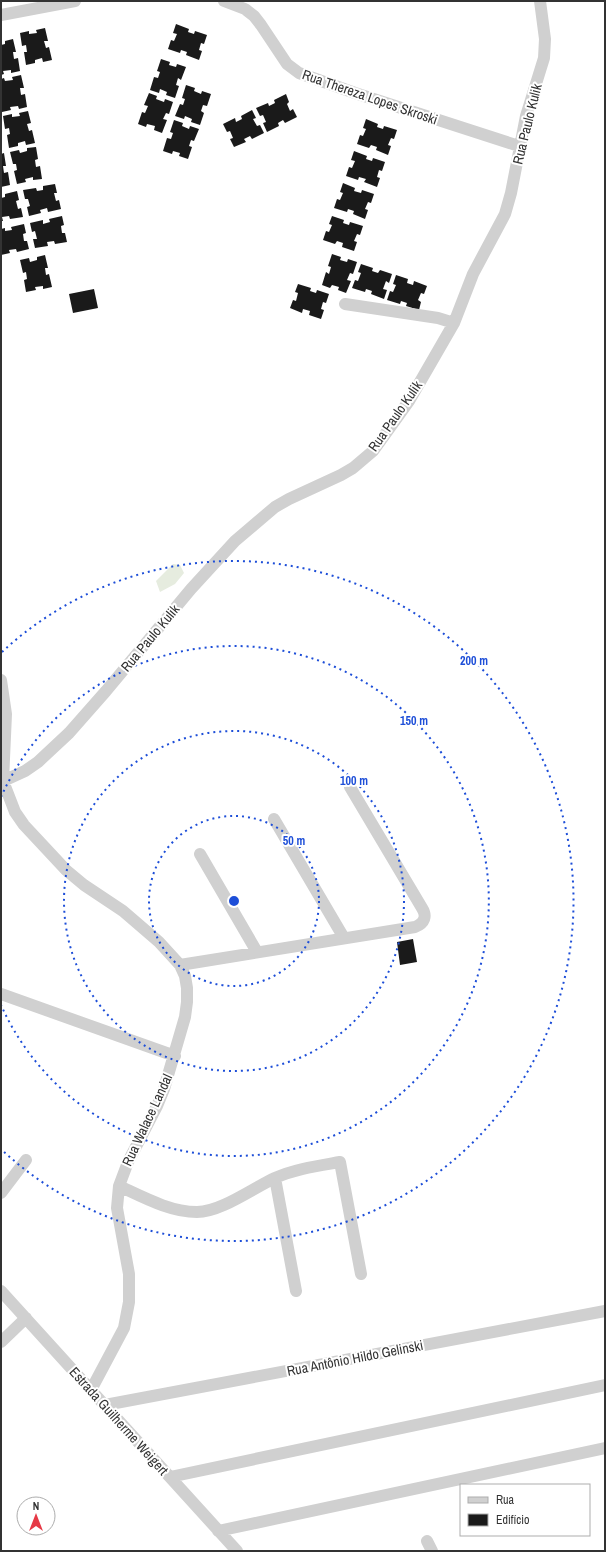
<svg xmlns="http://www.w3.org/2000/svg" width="606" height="1552" font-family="'Archivo Narrow',sans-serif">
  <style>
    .green { fill: #e6ecdf }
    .building { fill: #1a1a1a }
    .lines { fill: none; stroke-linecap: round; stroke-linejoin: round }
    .minor { stroke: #d0d0d0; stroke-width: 12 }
    .ring { fill: none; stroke: #1d4ed8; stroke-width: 2; stroke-dasharray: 2 4 }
    .labels { text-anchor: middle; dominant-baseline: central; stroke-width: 4; stroke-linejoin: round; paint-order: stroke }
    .street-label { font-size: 14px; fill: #333; stroke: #fff }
    .centre { fill: #1d4ed8; stroke: #fff; stroke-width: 2 }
    .ring-label { font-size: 12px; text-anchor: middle; font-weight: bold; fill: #1d4ed8; stroke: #fff; stroke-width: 4; stroke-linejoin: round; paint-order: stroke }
  </style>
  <rect width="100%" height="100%" fill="#fff"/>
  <path class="green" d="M 173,564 L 180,565 L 184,573 L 175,584 L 160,592 L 156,581 Z"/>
  <path class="building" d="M 176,24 L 189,29 L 188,32 L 194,34 L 195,31 L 207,35 L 204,44 L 201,43 L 199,50 L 202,51 L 199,60 L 186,55 L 187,52 L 181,50 L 180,53 L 168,49 L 171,40 L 174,41 L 177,34 L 173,33 Z
    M 45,28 L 48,41 L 44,41 L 46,48 L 49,47 L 52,60 L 43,62 L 42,58 L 35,60 L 35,63 L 26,65 L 24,52 L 27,52 L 26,45 L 22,46 L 20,33 L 29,31 L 29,34 L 37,33 L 36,30 Z
    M 13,39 L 16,52 L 13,52 L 14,59 L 18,58 L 20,71 L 11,73 L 11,70 L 3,71 L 4,74 L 1,75 L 1,45 L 5,44 L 5,41 Z
    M 161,59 L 170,62 L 169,65 L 176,67 L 177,64 L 186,67 L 181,80 L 178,78 L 176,85 L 179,86 L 175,98 L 166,95 L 167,92 L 160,89 L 159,93 L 150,90 L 154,77 L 158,78 L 160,72 L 157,71 Z
    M 21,75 L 24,88 L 20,88 L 21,95 L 25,94 L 27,107 L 19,109 L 18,106 L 10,107 L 11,110 L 2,112 L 1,79 L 4,78 L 5,81 L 13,80 L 12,77 Z
    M 186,85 L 195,88 L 194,91 L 201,94 L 202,91 L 211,94 L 207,106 L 203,105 L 201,111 L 204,113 L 200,125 L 191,122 L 192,119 L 185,116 L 184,119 L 175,116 L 180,104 L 183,105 L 185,99 L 182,98 Z
    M 149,93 L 157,96 L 156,99 L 164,102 L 165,99 L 173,102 L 169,114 L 166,113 L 163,119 L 167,120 L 162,133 L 154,130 L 155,126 L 147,124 L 146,127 L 138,124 L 142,112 L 145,113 L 148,106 L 144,105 Z
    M 286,94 L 289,102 L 287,104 L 290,111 L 293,109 L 297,117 L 285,123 L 283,120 L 278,123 L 279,126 L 267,132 L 263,123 L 266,122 L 263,115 L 260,116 L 256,108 L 268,103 L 269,106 L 275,103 L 274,100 Z
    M 252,110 L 256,118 L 253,119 L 257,126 L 260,125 L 264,133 L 252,139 L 250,136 L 244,139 L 246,142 L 234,147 L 230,139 L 233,138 L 230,131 L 227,132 L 223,124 L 235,118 L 236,122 L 242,119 L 241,116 Z
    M 28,111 L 31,123 L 27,124 L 29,131 L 32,130 L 35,143 L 26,145 L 25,141 L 18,143 L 18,146 L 9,148 L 7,135 L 10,134 L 9,128 L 5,129 L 3,116 L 12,114 L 12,117 L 20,116 L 19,113 Z
    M 366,119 L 378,124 L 377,127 L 383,129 L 384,126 L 397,130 L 394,139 L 391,138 L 388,145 L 391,146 L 388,155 L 376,150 L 377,147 L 371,145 L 369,148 L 357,144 L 360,135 L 363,136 L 366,129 L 363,128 Z
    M 174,120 L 183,123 L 182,126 L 189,129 L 190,126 L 199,129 L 194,141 L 191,140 L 189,146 L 192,147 L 188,159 L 179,156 L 180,153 L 173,151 L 172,154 L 163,151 L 167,138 L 171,139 L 173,133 L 170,132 Z
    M 36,147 L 38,159 L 35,160 L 36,167 L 40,166 L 42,179 L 33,180 L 33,177 L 25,179 L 26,182 L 17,184 L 14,171 L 17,170 L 16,164 L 13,164 L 10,152 L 19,150 L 20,153 L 27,151 L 27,148 Z
    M 354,151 L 367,156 L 366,159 L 372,161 L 373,158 L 385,162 L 382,171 L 379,170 L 377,177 L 380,178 L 377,187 L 364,182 L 366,179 L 359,177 L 358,180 L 346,176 L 349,167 L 352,168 L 355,161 L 351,160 Z
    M 4,153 L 6,166 L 3,166 L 4,173 L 8,172 L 10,185 L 1,187 L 1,154 Z
    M 343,183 L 355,188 L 354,191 L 361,193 L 362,190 L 374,194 L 371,203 L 368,202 L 365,209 L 368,210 L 365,219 L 353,214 L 354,211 L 348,209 L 347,212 L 334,208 L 337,199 L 340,200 L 343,193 L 340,192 Z
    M 55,184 L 57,193 L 54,193 L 56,201 L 59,200 L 61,209 L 48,212 L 47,208 L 40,210 L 41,213 L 29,216 L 27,207 L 30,206 L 28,199 L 25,199 L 23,190 L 36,188 L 37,191 L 43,190 L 43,186 Z
    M 17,191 L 19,200 L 16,201 L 18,209 L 21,208 L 23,217 L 10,219 L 9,216 L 2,217 L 3,221 L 1,221 L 1,198 L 5,197 L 5,194 Z
    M 62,216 L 64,225 L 61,226 L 62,233 L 65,233 L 67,242 L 55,244 L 54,241 L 47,242 L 48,246 L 35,248 L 33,239 L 37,239 L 35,231 L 32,232 L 30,223 L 43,220 L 43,224 L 50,222 L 49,219 Z
    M 332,216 L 344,220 L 343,223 L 349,225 L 350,222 L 363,226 L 360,235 L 357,234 L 354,241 L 357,242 L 354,251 L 342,247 L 343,243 L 337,241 L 335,244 L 323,240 L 326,231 L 329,232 L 332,225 L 329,224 Z
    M 24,224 L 26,233 L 23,234 L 24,241 L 27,241 L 29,249 L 17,252 L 16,249 L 9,250 L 10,253 L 1,255 L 1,229 L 5,228 L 5,231 L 12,230 L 11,227 Z
    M 332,254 L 341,257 L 340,260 L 347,262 L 348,259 L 357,262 L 353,274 L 350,273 L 347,280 L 351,281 L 346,293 L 338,290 L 339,287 L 332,285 L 330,288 L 322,285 L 326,272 L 329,274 L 331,267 L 328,266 Z
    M 45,255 L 48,268 L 45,268 L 46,275 L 49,274 L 52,287 L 43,289 L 43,286 L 35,287 L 36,290 L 26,292 L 24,280 L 27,279 L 26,272 L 23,273 L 20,260 L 29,258 L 30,262 L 37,260 L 37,257 Z
    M 361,264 L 373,268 L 372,271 L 378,273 L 380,270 L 392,274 L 389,283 L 386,281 L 383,289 L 387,290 L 384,299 L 371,294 L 372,291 L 366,289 L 365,292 L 352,288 L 355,280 L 358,281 L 361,273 L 358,272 Z
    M 396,275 L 408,279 L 407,283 L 413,285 L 414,281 L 427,286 L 424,294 L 421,293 L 418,300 L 421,302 L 419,310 L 406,306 L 407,303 L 401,301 L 400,304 L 387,300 L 390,291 L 393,292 L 396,285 L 393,284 Z
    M 298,284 L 311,288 L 310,291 L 316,293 L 317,290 L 329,294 L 326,303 L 323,302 L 321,309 L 324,310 L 321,319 L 309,315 L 310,311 L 303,309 L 302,313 L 290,308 L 293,300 L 296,301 L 298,293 L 295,292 Z
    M 94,289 L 98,308 L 73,313 L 69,294 Z
    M 413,939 L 417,962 L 400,965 L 397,942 Z"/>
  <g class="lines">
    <path class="minor" d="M 224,1 L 245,9 L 254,16 L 261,25 L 287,64 L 299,73 L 355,93 L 519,146
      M 1,15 L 75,1
      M 345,304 L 438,318 L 454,323
      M 1,680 L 6,714 L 3,781 L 15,812 L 24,825 L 66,870 L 84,885 L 123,911 L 159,942 L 180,965 L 185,976 L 187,988 L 187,1002 L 185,1017 L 164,1089 L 157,1106 L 128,1162 L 119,1186 L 117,1208 L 129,1274 L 129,1302 L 124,1328 L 91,1390
      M 1,782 L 25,771 L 38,762 L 69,733 L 106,691 L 191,589 L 235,541 L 275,507 L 289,499 L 341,475 L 353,468 L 373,451 L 381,440 L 409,401 L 454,323 L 473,274 L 505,214 L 511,193 L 526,116 L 544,58 L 545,39 L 540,1
      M 274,819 L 344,938
      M 200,854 L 257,952
      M 180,965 L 415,927 C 425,923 427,916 422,908 L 350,787
      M 1,994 L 175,1056
      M 275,1178 L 296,1291
      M 119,1186 C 143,1197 170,1212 197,1212 C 221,1212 253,1188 275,1178 C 295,1169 317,1166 340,1162 L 361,1274
      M 1,1193 L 26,1160
      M 1,1291 L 237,1551
      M 1,1342 L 26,1318
      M 105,1405 L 605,1311
      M 170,1477 L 605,1385
      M 218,1531 L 605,1448
      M 427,1541 L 432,1551"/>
  </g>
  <g class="ring">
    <circle cx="234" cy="901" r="85"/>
    <circle cx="234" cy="901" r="170"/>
    <path d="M1 797A255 255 0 1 1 1 1005"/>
    <path d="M2 652A340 340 0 1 1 2 1150"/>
  </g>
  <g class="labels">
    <g class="street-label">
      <text transform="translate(370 97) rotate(19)">Rua Thereza Lopes Skroski</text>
      <text transform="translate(527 124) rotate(-76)">Rua Paulo Kulik</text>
      <text transform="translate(395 416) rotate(-55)">Rua Paulo Kulik</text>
      <text transform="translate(150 638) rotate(-50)">Rua Paulo Kulik</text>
      <text transform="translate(147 1120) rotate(-65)">Rua Walace Landal</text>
      <text transform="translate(355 1358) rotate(-11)">Rua Antônio Hildo Gelinski</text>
      <text transform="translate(119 1421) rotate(48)">Estrada Guilherme Weigert</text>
    </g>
  </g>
  <circle cx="234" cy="901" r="6" class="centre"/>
  <g class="ring-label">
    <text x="474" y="665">200 m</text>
    <text x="414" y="725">150 m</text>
    <text x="354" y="785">100 m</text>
    <text x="294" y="845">50 m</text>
  </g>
  <rect width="606" height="1552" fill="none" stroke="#333333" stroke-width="4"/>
  <rect x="460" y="1484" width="130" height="52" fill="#ffffff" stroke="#adadad"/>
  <rect x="468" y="1497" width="20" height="6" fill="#d0d0d0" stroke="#adadad"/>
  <text x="496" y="1504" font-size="12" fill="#333333">Rua</text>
  <rect x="468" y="1514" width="20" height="12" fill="#1a1a1a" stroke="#adadad"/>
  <text x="496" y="1524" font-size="12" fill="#333333">Edifício</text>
  <g transform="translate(36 1516)"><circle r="19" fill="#ffffff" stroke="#adadad"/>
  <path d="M0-3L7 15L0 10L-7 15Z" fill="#e63946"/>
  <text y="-6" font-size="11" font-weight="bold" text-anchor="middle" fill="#333333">N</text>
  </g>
</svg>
